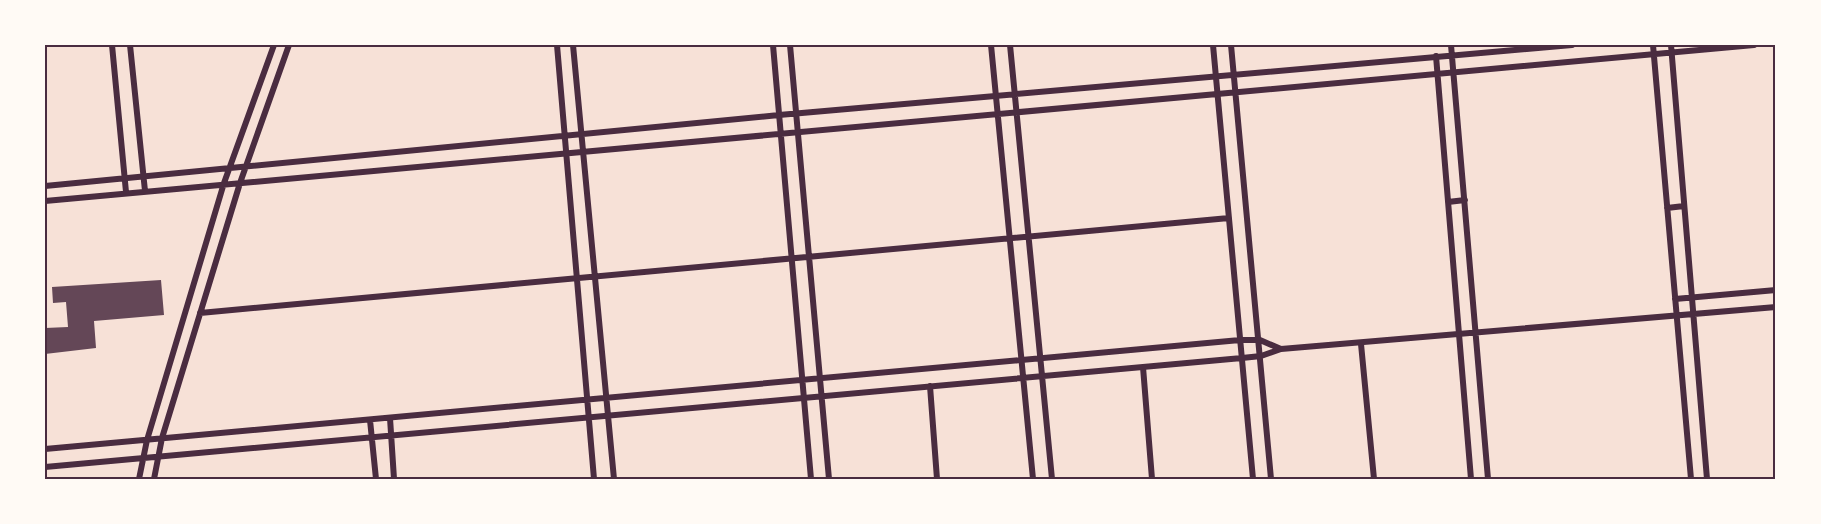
<svg xmlns="http://www.w3.org/2000/svg" width="1821" height="524" font-family="Montserrat,sans-serif">
  <style>
    .building { fill: #644757 }
    .lines { fill: none; stroke-linecap: round; stroke-linejoin: round }
    .minor { stroke: #4a2c40; stroke-width: 6 }
    .neatline { fill: none; stroke: #4a2c40; stroke-width: 2 }
  </style>
  <rect width="100%" height="100%" fill="#f7e1d7"/>
  <path class="building" d="M 161,280 L 164,315 L 94,321 L 96,348 L 45,354 L 45,328 L 68,327 L 66,302 L 53,303 L 52,287 Z"/>
  <g class="lines">
    <path class="minor" d="M 112,45 L 126,192
      M 130,45 L 145,191
      M 557,45 L 594,479
      M 573,45 L 614,479
      M 773,45 L 811,479
      M 790,45 L 829,479
      M 991,45 L 1033,479
      M 1010,45 L 1052,479
      M 1213,45 L 1253,479
      M 1231,45 L 1271,479
      M 1451,45 L 1488,479
      M 1653,45 L 1691,479
      M 1671,45 L 1707,479
      M 1436,56 L 1471,479
      M 45,186 L 779,115 L 1572,45
      M 45,201 L 1754,45
      M 1448,202 L 1465,200
      M 1667,208 L 1684,206
      M 1675,299 L 1776,290
      M 200,313 L 1229,218
      M 1361,344 L 1374,479
      M 1143,367 L 1152,479
      M 930,386 L 937,479
      M 390,418 L 394,479
      M 370,420 L 376,479
      M 45,449 L 1240,340 L 1260,340 L 1281,349
      M 45,467 L 1242,358 L 1261,356 L 1281,349 L 1776,307
      M 139,479 L 147,440 L 224,183 L 274,45
      M 154,479 L 162,438 L 240,183 L 289,45"/>
  </g>
  <rect width="1821" height="524" fill="none" stroke="#fffaf5" stroke-width="93"/>
  <rect x="46" y="46" width="1728" height="432" class="neatline"/>
</svg>
